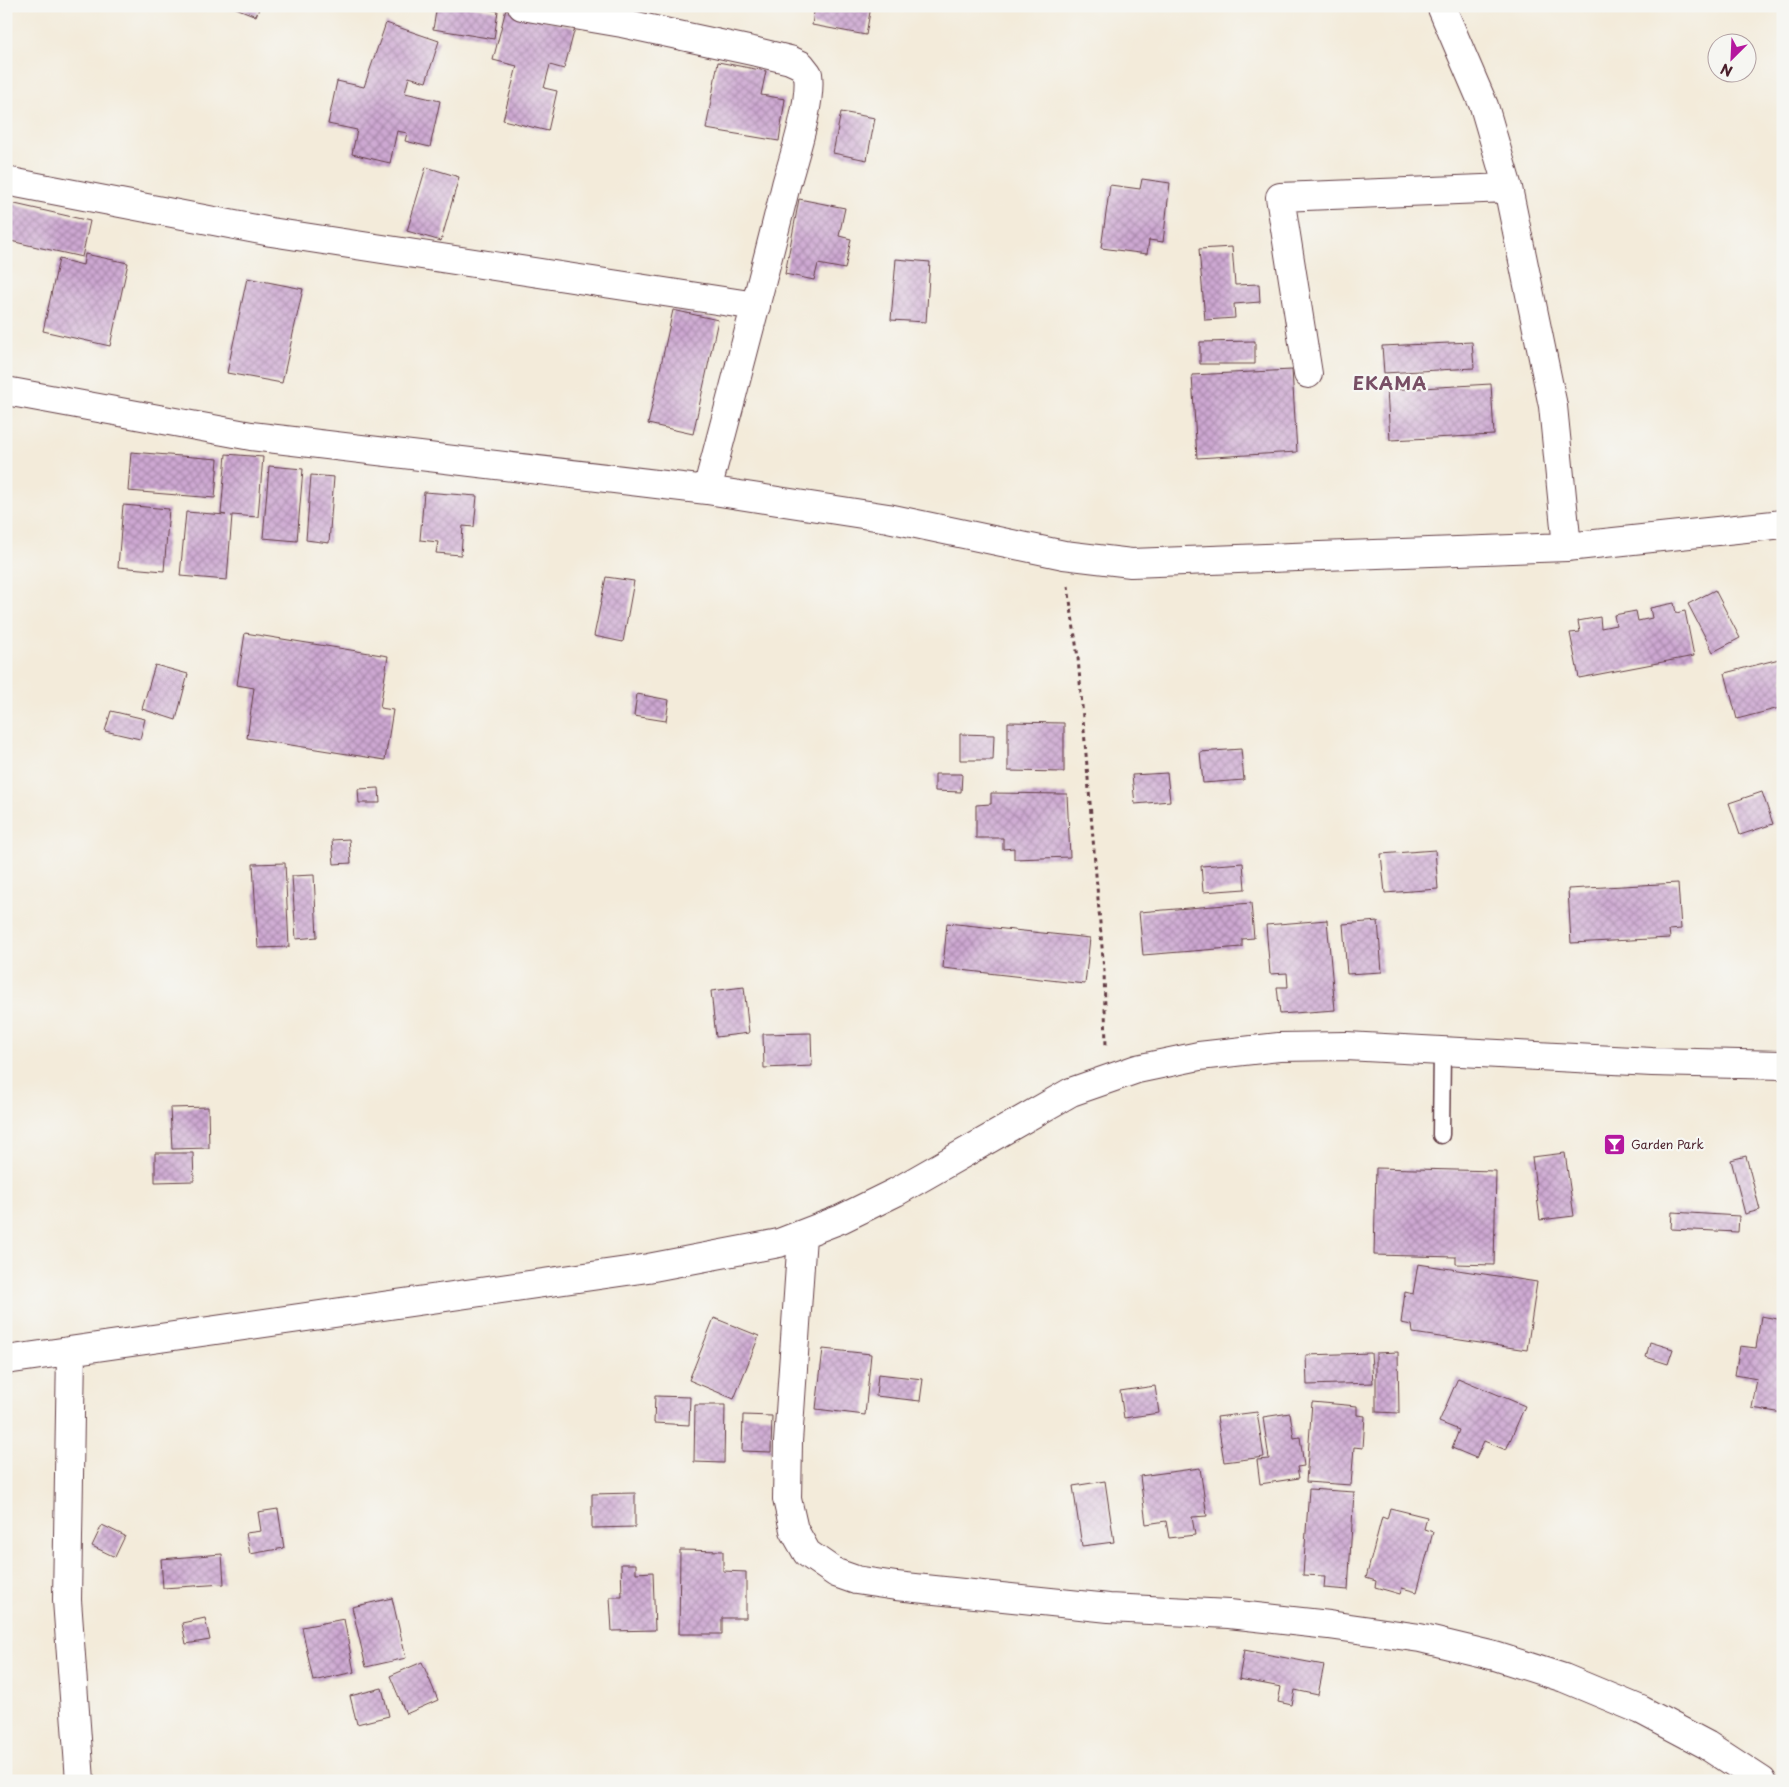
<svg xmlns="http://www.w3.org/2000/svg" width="1789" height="1787" font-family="'Playpen Sans',sans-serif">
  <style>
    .building { fill: url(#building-cross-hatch) }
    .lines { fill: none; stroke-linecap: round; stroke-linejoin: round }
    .service-casing { stroke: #633e45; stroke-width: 19 }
    .minor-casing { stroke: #633e45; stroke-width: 30 }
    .path { stroke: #633e45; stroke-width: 3; stroke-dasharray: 4 4; stroke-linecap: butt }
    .service { stroke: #fff; stroke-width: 16 }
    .minor { stroke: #fff; stroke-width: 28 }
    .labels { text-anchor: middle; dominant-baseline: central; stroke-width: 4.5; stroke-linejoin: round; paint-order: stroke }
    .poi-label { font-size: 12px; fill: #4a1f2b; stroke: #f6f6f2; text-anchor: start }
    .district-label { font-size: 18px; font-weight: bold; letter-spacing: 1px; fill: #784f65; stroke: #f6f6f2 }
  </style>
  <defs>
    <pattern id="building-cross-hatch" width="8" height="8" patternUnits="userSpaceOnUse" patternTransform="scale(1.25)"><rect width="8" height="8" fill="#cda8d2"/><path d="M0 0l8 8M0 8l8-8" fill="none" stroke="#a888ab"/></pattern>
  </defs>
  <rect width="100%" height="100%" fill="#f6f6f2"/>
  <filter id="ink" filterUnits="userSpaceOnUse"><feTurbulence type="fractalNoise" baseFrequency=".02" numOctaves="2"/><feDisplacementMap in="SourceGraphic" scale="10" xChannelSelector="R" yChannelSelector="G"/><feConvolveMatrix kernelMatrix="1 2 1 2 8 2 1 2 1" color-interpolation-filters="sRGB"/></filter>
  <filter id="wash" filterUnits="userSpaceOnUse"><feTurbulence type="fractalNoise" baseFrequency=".0096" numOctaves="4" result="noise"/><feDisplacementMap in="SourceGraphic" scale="20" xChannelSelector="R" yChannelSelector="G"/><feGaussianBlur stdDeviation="1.12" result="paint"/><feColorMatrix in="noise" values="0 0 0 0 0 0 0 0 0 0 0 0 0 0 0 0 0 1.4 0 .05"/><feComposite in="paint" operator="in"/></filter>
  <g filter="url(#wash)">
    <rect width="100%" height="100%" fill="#f3ebda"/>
    <g id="blocks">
      <path class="building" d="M 231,6 L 260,6 L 256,16 Z
        M 437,6 L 469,6 L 498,11 L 494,39 L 433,29 Z
        M 815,6 L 871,6 L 866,35 L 812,25 Z
        M 506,9 L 575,28 L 564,69 L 550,65 L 544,88 L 557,91 L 548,131 L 503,120 L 517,66 L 493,60 Z
        M 386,23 L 439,41 L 426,82 L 409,77 L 405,93 L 440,101 L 430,147 L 405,141 L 407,133 L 397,131 L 390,163 L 352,154 L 357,130 L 328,124 L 337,81 L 364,87 Z
        M 718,62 L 766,71 L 761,95 L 785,99 L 779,141 L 706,129 Z
        M 841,112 L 875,118 L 867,160 L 833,153 Z
        M 426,167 L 459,177 L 441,241 L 407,231 Z
        M 1142,179 L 1170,183 L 1163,242 L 1149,240 L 1147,254 L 1101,248 L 1110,185 L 1140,189 Z
        M 799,199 L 845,208 L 839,236 L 851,239 L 845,269 L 818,264 L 814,280 L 785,274 Z
        M 6,202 L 90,221 L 82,257 L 6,240 Z
        M 1232,247 L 1235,285 L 1259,284 L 1260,302 L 1234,304 L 1235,318 L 1205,320 L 1199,249 Z
        M 85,254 L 128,263 L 110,346 L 43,331 L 59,259 L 83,265 Z
        M 896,259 L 930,262 L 926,322 L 891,320 Z
        M 247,278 L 303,289 L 282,383 L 227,373 Z
        M 673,310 L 718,320 L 693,434 L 648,424 Z
        M 1255,341 L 1255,364 L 1200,364 L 1200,342 Z
        M 1472,342 L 1474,368 L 1384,373 L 1382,346 Z
        M 1292,370 L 1297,452 L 1197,458 L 1192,375 Z
        M 1491,384 L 1494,435 L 1390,440 L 1387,390 Z
        M 131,452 L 218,459 L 215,498 L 128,491 Z
        M 226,454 L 263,457 L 258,517 L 232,515 L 227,580 L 180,576 L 186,512 L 226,515 L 221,514 Z
        M 269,466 L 303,469 L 297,541 L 263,538 Z
        M 311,475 L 334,477 L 329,543 L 306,540 Z
        M 424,492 L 477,496 L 474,527 L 463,526 L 461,555 L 436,553 L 438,542 L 420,540 Z
        M 123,505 L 169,509 L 164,571 L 118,567 Z
        M 606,577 L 634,581 L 623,642 L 594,636 Z
        M 1715,590 L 1740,638 L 1713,652 L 1688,604 Z
        M 1674,603 L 1676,613 L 1685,611 L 1694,656 L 1579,678 L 1570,633 L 1580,632 L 1578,621 L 1600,617 L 1601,628 L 1616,625 L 1614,615 L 1636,611 L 1638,621 L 1652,618 L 1650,608 Z
        M 245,633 L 388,656 L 380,708 L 393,710 L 385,760 L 247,738 L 254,688 L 237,685 Z
        M 1783,658 L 1783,707 L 1737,719 L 1725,673 Z
        M 155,665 L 188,674 L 176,720 L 142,709 Z
        M 637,694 L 669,700 L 666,721 L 634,716 Z
        M 111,711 L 145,719 L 140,739 L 105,731 Z
        M 1008,722 L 1064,723 L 1064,772 L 1008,771 Z
        M 960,734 L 994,735 L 993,760 L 960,760 Z
        M 1241,749 L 1244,780 L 1203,783 L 1200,752 Z
        M 1167,773 L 1170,801 L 1135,804 L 1132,775 Z
        M 935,774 L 962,774 L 961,792 L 935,791 Z
        M 379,788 L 380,803 L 359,803 L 358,789 Z
        M 1762,792 L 1773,824 L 1740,835 L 1729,803 Z
        M 991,793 L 1067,794 L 1070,857 L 1014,859 L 1014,848 L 1003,849 L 1003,838 L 976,838 L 976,805 L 991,804 Z
        M 349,839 L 351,863 L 334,864 L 332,840 Z
        M 1435,850 L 1438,889 L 1385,893 L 1381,854 Z
        M 285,863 L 289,947 L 258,948 L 253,864 Z
        M 1243,863 L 1245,889 L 1203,892 L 1201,866 Z
        M 314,875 L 317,937 L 296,939 L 292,876 Z
        M 1678,883 L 1681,929 L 1669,930 L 1670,938 L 1571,943 L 1568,889 Z
        M 1251,903 L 1254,938 L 1242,939 L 1242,947 L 1143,955 L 1139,912 Z
        M 1327,920 L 1335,1010 L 1280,1014 L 1277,987 L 1288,987 L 1287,973 L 1270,974 L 1266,925 Z
        M 1378,921 L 1382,972 L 1347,974 L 1343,924 Z
        M 947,923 L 1090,938 L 1085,984 L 943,968 Z
        M 744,987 L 749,1033 L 716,1037 L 711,991 Z
        M 811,1033 L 812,1066 L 764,1068 L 763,1034 Z
        M 208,1107 L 209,1148 L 172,1149 L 170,1108 Z
        M 155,1153 L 193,1153 L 194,1181 L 155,1182 Z
        M 1565,1153 L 1574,1216 L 1540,1220 L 1532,1157 Z
        M 1746,1156 L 1760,1210 L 1745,1214 L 1731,1160 Z
        M 1376,1168 L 1496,1171 L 1494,1265 L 1456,1264 L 1456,1257 L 1374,1255 Z
        M 1672,1212 L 1739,1216 L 1738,1232 L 1671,1229 Z
        M 1418,1264 L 1537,1282 L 1527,1350 L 1413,1333 L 1412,1325 L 1401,1323 L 1405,1292 L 1413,1294 Z
        M 1761,1316 L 1783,1320 L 1783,1413 L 1752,1408 L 1757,1379 L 1735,1375 L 1740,1346 L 1756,1348 Z
        M 714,1318 L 759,1336 L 734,1399 L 689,1380 Z
        M 1650,1342 L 1673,1349 L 1668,1364 L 1646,1357 Z
        M 823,1349 L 871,1354 L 865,1415 L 816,1409 Z
        M 1398,1352 L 1399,1413 L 1376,1412 L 1376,1353 Z
        M 1371,1353 L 1373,1383 L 1307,1385 L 1306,1355 Z
        M 878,1374 L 923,1379 L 920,1401 L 876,1396 Z
        M 1458,1378 L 1525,1406 L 1506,1450 L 1484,1441 L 1476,1458 L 1452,1448 L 1459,1430 L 1439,1422 Z
        M 1155,1386 L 1159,1413 L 1124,1418 L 1120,1391 Z
        M 655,1396 L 690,1397 L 689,1425 L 654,1423 Z
        M 1312,1402 L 1357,1406 L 1357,1415 L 1365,1416 L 1363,1448 L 1354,1447 L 1351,1485 L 1306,1482 Z
        M 695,1405 L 725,1405 L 724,1463 L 694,1462 Z
        M 1257,1412 L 1264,1457 L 1224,1462 L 1217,1417 Z
        M 1290,1413 L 1294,1438 L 1300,1437 L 1304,1466 L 1297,1467 L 1299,1478 L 1260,1484 L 1257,1460 L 1269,1459 L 1263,1417 Z
        M 743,1415 L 772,1416 L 771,1452 L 742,1451 Z
        M 1200,1468 L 1207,1516 L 1192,1517 L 1195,1535 L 1169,1538 L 1166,1521 L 1146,1524 L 1140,1476 Z
        M 1105,1481 L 1114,1542 L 1082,1546 L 1073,1486 Z
        M 1309,1489 L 1354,1492 L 1348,1590 L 1324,1588 L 1325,1576 L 1303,1575 Z
        M 635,1493 L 635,1527 L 592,1528 L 592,1494 Z
        M 1390,1508 L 1427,1517 L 1424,1529 L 1433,1532 L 1417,1592 L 1402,1588 L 1400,1594 L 1375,1587 L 1376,1581 L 1366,1578 L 1382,1517 L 1387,1519 Z
        M 278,1509 L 284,1548 L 250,1554 L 246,1533 L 261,1531 L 258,1512 Z
        M 102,1525 L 125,1536 L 115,1557 L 92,1546 Z
        M 680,1550 L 723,1551 L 723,1571 L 746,1572 L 746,1618 L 722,1618 L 722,1634 L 679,1634 Z
        M 222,1554 L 224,1584 L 163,1588 L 161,1559 Z
        M 621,1564 L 636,1564 L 636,1573 L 653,1572 L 655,1630 L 612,1631 L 610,1597 L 622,1597 Z
        M 392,1598 L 406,1658 L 366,1667 L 352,1607 Z
        M 205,1618 L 210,1640 L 186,1644 L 182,1623 Z
        M 344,1619 L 354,1672 L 313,1681 L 302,1627 Z
        M 1244,1650 L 1324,1665 L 1318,1695 L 1295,1690 L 1292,1705 L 1278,1702 L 1281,1687 L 1239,1679 Z
        M 422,1662 L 438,1700 L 406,1714 L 390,1676 Z
        M 382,1688 L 389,1716 L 357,1724 L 350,1696 Z"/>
    </g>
  </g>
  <g filter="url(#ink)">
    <use href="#blocks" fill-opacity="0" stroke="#633e45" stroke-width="1"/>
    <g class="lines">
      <defs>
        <path id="service" d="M 1441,1135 L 1442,1051"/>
        <path id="minor" d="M 522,6 L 622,23 L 757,52 L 790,60 L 801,65 L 808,74 C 812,102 794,156 786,185 C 761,287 734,388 707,490
          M 1441,6 L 1484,106 L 1508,188 L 1553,406 L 1567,547
          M 6,181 L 271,232 L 756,306
          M 1308,374 L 1280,197 L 1508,188
          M 6,391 L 251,436 L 707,490 L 888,518 L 1064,555 L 1131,563 L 1567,547 L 1783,524
          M 802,1236 L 788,1442 L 787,1499 L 794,1530 L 807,1553 L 836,1573 L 856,1580 L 896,1586 L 1109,1608 L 1229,1614 L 1329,1625 L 1420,1638 L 1495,1656 L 1564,1678 L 1641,1710 L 1707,1745 L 1762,1781
          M 71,1351 L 67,1600 L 80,1781
          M 6,1360 L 648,1268 L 779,1243 L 841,1219 L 896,1192 L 1071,1092 L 1137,1069 L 1199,1056 L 1279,1047 L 1346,1046 L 1652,1062 L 1783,1065"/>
      </defs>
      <use href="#service" class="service-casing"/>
      <use href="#minor" class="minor-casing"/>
      <path class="path" d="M 1068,586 L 1078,658 L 1104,971 L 1106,1046"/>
      <use href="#service" class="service"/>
      <use href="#minor" class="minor"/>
    </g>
  </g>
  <defs>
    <symbol id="bar-square" viewBox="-11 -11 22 22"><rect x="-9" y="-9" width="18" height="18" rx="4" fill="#b5179e" stroke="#f6f6f2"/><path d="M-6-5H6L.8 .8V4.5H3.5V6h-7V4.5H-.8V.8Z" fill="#fff"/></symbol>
  </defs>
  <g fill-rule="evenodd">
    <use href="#bar-square" x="1602" y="1132" width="25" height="25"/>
  </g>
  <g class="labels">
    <g class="poi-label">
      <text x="1631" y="1144">Garden Park</text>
    </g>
    <g class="district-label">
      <text x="1390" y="382">EKAMA</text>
    </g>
  </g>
  <rect width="1789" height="1787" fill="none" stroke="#f6f6f2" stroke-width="25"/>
  <g transform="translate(1732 58) rotate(204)"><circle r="24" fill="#f6f6f2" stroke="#b1a0a2"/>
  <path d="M0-4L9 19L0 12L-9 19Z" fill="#b5179e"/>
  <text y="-8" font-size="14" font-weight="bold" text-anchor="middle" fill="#4a1f2b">N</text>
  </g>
</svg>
